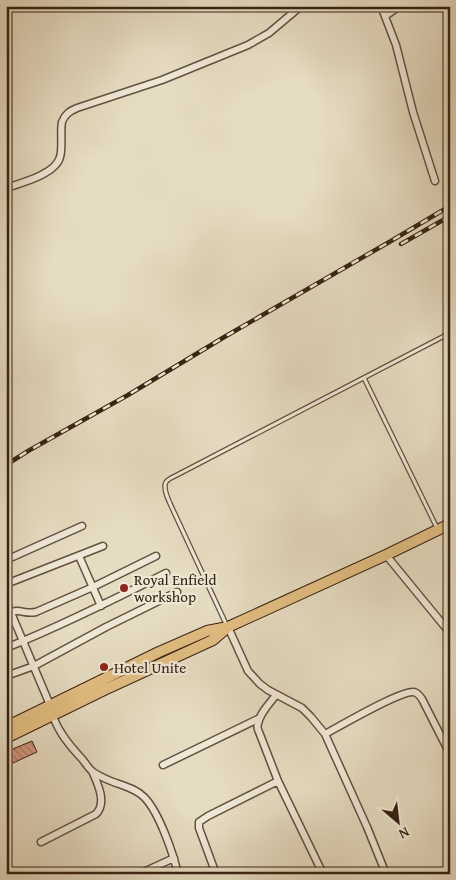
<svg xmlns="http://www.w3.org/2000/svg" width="456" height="880" font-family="'Gentium Book Plus',serif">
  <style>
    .building { fill: url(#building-back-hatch); stroke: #372213 }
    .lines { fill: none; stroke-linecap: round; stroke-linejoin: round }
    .service-casing { stroke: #63503f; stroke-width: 5.5 }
    .minor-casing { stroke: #63503f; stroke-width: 9 }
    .primary-casing { stroke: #372213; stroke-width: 12 }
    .service { stroke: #efe8d7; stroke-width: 3 }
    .minor { stroke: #efe8d7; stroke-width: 6 }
    .primary { stroke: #e3be81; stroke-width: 10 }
    .rail-casing { stroke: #372213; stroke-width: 4.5 }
    .rail { stroke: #efe8d7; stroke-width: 2.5; stroke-dasharray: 8; stroke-linecap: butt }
    .poi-dot { fill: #8f2418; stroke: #efe8d7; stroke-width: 2 }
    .labels { text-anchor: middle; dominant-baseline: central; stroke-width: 4.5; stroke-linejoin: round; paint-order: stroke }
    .poi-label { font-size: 15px; fill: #372213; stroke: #efe8d7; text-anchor: start }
  </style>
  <defs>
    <pattern id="building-back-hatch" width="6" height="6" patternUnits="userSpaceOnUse" patternTransform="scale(1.25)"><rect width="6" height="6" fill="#d6967f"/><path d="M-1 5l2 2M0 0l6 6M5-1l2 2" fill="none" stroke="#ae7a67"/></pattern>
  </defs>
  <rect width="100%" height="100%" fill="#e6dcc2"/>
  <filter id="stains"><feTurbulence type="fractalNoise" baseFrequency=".004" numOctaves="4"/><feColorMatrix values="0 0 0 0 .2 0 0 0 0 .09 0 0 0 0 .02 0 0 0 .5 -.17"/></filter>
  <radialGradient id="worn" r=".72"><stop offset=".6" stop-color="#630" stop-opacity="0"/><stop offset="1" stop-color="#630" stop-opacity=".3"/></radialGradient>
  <path class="building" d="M 32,741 L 37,752 L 13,763 L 8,751 Z"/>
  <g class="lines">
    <defs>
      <path id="service" d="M 364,378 L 437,528
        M 226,624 L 173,510 C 170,503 162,489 166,482 C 168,479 173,477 177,475 L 450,333"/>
      <path id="minor" d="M 381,6 L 396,45 L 413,112 L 435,181
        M 385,16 L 400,6
        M 6,188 C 21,183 56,174 60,157 C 63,148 60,132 62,122 C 65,114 70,111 77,108 L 162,80 L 248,45 L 269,33 L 301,6
        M 386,555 L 450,633
        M 79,556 L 101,606
        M 6,560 L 82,526
        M 6,584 L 103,546
        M 6,601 L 50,705 C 54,727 68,744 83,760 C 86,764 89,769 93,772 C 97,775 102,777 106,779 C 119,785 134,787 144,797 C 159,812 173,853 178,874
        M 6,614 C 21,607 23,615 36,612 L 93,587 L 156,556
        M 228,627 L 248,671 L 260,684 L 268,690 L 302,708 L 311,717 L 325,734 L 367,827 L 386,874
        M 6,648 C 61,626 113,600 166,573
        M 6,676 L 34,666 L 106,627 L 177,592
        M 276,695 C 270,703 259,714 258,724 C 257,726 258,730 259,732 L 278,781 L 323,874
        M 325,734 C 340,726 401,690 414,692 C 418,693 420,696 422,699 L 450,754
        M 163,765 L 260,718
        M 41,842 L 96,814 C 107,803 98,784 92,771
        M 6,868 L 9,874
        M 139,874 L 174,858
        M 216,874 L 199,828 L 199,822 L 208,816 L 278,781"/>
      <path id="primary" d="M 6,727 L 159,652 L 207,631 L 228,627 L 386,555 L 450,524
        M 6,738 L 104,690 L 213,640 L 227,628"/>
    </defs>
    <use href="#service" class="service-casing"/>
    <use href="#minor" class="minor-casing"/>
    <use href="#primary" class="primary-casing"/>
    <use href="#service" class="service"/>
    <use href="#minor" class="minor"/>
    <use href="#primary" class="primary"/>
    <defs>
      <path id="rail" d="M 401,244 L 450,216
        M 6,465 L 28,451 L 128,395 L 226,336 L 391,241 L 450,206"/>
    </defs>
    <use href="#rail" class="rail-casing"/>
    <use href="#rail" class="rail"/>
  </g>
  <g class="poi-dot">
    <circle cx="124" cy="588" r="5"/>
    <circle cx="104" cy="667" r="5"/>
  </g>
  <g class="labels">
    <g class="poi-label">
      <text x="134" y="579">Royal Enfield<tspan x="134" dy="17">workshop</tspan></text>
      <text x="114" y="667">Hotel Unite</text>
    </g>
  </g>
  <rect width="456" height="880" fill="none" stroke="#e6dcc2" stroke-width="25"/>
  <rect x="8" y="8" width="441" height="865" fill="none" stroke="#372213" stroke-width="2.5"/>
  <rect x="12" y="12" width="431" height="855" fill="none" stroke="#372213"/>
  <g transform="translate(398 822) rotate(152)" stroke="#efe8d7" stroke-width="4" paint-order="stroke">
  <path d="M0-4L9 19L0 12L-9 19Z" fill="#372213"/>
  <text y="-8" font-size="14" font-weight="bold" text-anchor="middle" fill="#372213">N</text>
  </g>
  <rect width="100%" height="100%" filter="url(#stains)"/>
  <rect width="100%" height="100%" fill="url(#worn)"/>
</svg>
